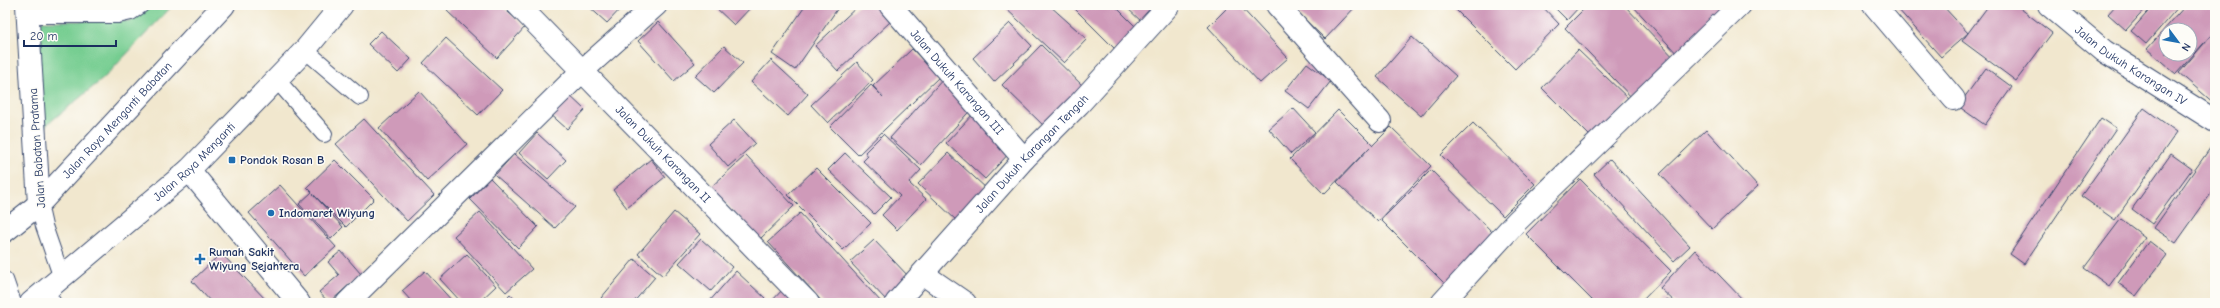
<svg xmlns="http://www.w3.org/2000/svg" width="2220" height="308" font-family="'Comic Neue',sans-serif">
  <style>
    .park { fill: #76cd91; stroke: #487e78 }
    .building { fill: #cf9ab9; fill-rule: evenodd }
    .lines { fill: none; stroke-linecap: round; stroke-linejoin: round }
    .service-casing { stroke: #3b4b6f; stroke-width: 18 }
    .minor-casing { stroke: #3b4b6f; stroke-width: 24 }
    .secondary-casing { stroke: #3b4b6f; stroke-width: 24 }
    .service { stroke: #fff; stroke-width: 16 }
    .minor { stroke: #fff; stroke-width: 22 }
    .secondary { stroke: #fff; stroke-width: 22 }
    .poi-dot { fill: #1f6fb2; stroke: #fdfcf7; stroke-width: 1.5 }
    .labels { text-anchor: middle; dominant-baseline: central; stroke-width: 3; stroke-linejoin: round; paint-order: stroke }
    .street-label { font-size: 12px; fill: #1b2f5e; stroke: #fdfcf7 }
    .poi-label { font-size: 12px; font-weight: bold; fill: #1b2f5e; stroke: #fdfcf7; text-anchor: start }
  </style>
  <rect width="100%" height="100%" fill="#fdfcf7"/>
  <filter id="ink" filterUnits="userSpaceOnUse"><feTurbulence type="fractalNoise" baseFrequency=".025" numOctaves="2"/><feDisplacementMap in="SourceGraphic" scale="8" xChannelSelector="R" yChannelSelector="G"/><feConvolveMatrix kernelMatrix="1 2 1 2 8 2 1 2 1" color-interpolation-filters="sRGB"/></filter>
  <filter id="wash" filterUnits="userSpaceOnUse"><feTurbulence type="fractalNoise" baseFrequency=".012" numOctaves="4" result="noise"/><feDisplacementMap in="SourceGraphic" scale="16" xChannelSelector="R" yChannelSelector="G"/><feGaussianBlur stdDeviation="0.9" result="paint"/><feColorMatrix in="noise" values="0 0 0 0 0 0 0 0 0 0 0 0 0 0 0 0 0 1.4 0 .05"/><feComposite in="paint" operator="in"/></filter>
  <g filter="url(#wash)">
    <rect width="100%" height="100%" fill="#f1e7ce"/>
    <path class="park" d="M 151,5 L 173,5 L 104,78 L 39,131 L 36,21 L 130,21 Z"/>
    <g id="blocks">
      <path class="building" d="M 452,5 L 500,5 L 525,27 L 497,58 L 447,11 Z
        M 587,5 L 624,5 L 607,23 Z
        M 713,5 L 753,5 L 734,25 Z
        M 806,5 L 840,5 L 795,70 L 772,54 Z
        M 859,5 L 876,5 L 891,21 L 838,71 L 815,46 Z
        M 1002,5 L 1049,5 L 1087,39 L 1064,63 Z
        M 1071,5 L 1114,5 L 1138,29 L 1117,51 Z
        M 1124,5 L 1160,5 L 1143,23 Z
        M 1230,5 L 1239,5 L 1288,58 L 1260,83 L 1208,27 Z
        M 1290,5 L 1357,5 L 1325,39 Z
        M 1451,5 L 1541,5 L 1559,24 L 1515,69 Z
        M 1552,5 L 1581,5 L 1567,20 Z
        M 1588,5 L 1624,5 L 1678,62 L 1636,102 L 1565,28 Z
        M 1632,5 L 1732,5 L 1679,56 Z
        M 1900,5 L 1942,5 L 1968,33 L 1941,57 L 1897,8 Z
        M 1989,5 L 2016,5 L 2052,33 L 2016,81 L 1962,41 Z
        M 2116,5 L 2149,5 L 2126,30 L 2108,14 Z
        M 2154,5 L 2180,5 L 2146,44 L 2131,31 Z
        M 2186,5 L 2215,5 L 2215,104 L 2179,73 L 2213,33 L 2176,74 L 2147,49 ZM 2166,30 L 2190,30 L 2190,54 L 2166,54 Z
        M 658,22 L 695,63 L 674,81 L 638,41 Z
        M 1010,23 L 1032,46 L 994,82 L 973,58 Z
        M 381,31 L 411,59 L 398,73 L 368,44 Z
        M 1412,37 L 1456,76 L 1421,116 L 1377,77 Z
        M 446,38 L 502,90 L 478,115 L 423,63 Z
        M 1041,45 L 1086,89 L 1047,129 L 1002,85 Z
        M 724,46 L 743,63 L 714,93 L 695,76 Z
        M 912,49 L 939,77 L 858,155 L 830,127 L 871,85 L 883,97 L 873,86 Z
        M 1578,50 L 1631,101 L 1594,140 L 1542,88 Z
        M 771,60 L 808,94 L 788,116 L 751,82 Z
        M 857,62 L 873,80 L 828,123 L 811,105 Z
        M 1307,63 L 1331,81 L 1309,109 L 1285,91 Z
        M 1986,68 L 2012,87 L 1985,125 L 1958,106 Z
        M 945,77 L 975,105 L 921,165 L 890,138 Z
        M 419,91 L 467,144 L 427,181 L 379,128 Z
        M 566,92 L 585,110 L 567,129 L 548,112 Z
        M 1293,108 L 1315,132 L 1291,154 L 1269,129 Z
        M 2144,108 L 2177,132 L 2115,220 L 2081,196 Z
        M 1338,110 L 1373,145 L 1391,127 L 1431,166 L 1378,222 L 1337,182 L 1370,147 L 1324,194 L 1290,159 Z
        M 974,113 L 1013,149 L 985,179 L 946,143 Z
        M 2101,118 L 2116,128 L 2024,264 L 2010,254 Z
        M 364,119 L 434,195 L 407,221 L 336,144 Z
        M 734,120 L 755,143 L 728,167 L 708,144 Z
        M 1473,123 L 1535,184 L 1503,216 L 1441,155 Z
        M 1706,130 L 1758,186 L 1712,229 L 1660,174 Z
        M 537,133 L 566,160 L 548,179 L 519,153 Z
        M 883,134 L 921,170 L 909,183 L 926,199 L 897,230 L 882,215 L 900,196 L 863,161 L 868,156 L 865,152 Z
        M 2213,144 L 2215,146 L 2215,188 L 2176,243 L 2154,228 Z
        M 845,153 L 891,197 L 874,214 L 828,170 Z
        M 948,153 L 987,189 L 957,221 L 918,184 Z
        M 514,154 L 575,207 L 555,228 L 495,175 Z
        M 2171,154 L 2192,169 L 2152,224 L 2132,209 Z
        M 746,155 L 794,206 L 760,239 L 711,187 Z
        M 651,159 L 665,177 L 627,208 L 613,190 Z
        M 1610,159 L 1690,246 L 1674,261 L 1594,174 Z
        M 335,160 L 374,199 L 346,227 L 313,194 L 343,227 L 331,239 L 299,204 L 312,192 L 307,187 Z
        M 816,168 L 871,223 L 843,250 L 788,195 Z
        M 1431,170 L 1498,238 L 1448,287 L 1381,220 Z
        M 490,178 L 538,227 L 518,248 L 470,199 Z
        M 1580,179 L 1671,271 L 1640,303 L 1595,303 L 1526,234 Z
        M 280,185 L 336,247 L 304,276 L 249,213 Z
        M 480,212 L 532,269 L 506,292 L 454,236 Z
        M 674,212 L 700,234 L 663,276 L 638,254 Z
        M 800,213 L 842,259 L 882,303 L 823,303 L 810,288 L 768,242 Z
        M 2121,219 L 2145,237 L 2109,286 L 2084,268 Z
        M 701,239 L 732,267 L 711,291 L 679,263 Z
        M 874,240 L 910,278 L 887,301 L 850,262 Z
        M 2149,241 L 2167,255 L 2136,296 L 2118,283 Z
        M 1695,250 L 1746,303 L 1676,303 L 1660,288 Z
        M 341,251 L 361,274 L 329,303 L 319,292 L 339,275 L 328,262 Z
        M 221,253 L 269,303 L 212,303 L 192,281 Z
        M 467,254 L 496,286 L 478,303 L 462,303 L 440,279 Z
        M 634,259 L 655,277 L 633,303 L 606,303 L 601,298 Z
        M 425,271 L 454,303 L 413,303 L 402,291 Z
        M 736,271 L 765,298 L 760,303 L 708,303 Z
        M 784,288 L 800,303 L 770,303 Z
        M 510,294 L 518,303 L 501,303 Z
        M 1667,299 L 1672,303 L 1663,303 Z"/>
    </g>
  </g>
  <g filter="url(#ink)">
    <use href="#blocks" fill-opacity="0" stroke="#3b4b6f" stroke-width="1"/>
    <g class="lines">
      <defs>
        <path id="service" d="M 28,15 L 118,15 L 131,12 L 141,5
          M 305,50 L 360,97
          M 277,80 L 324,134
          M 39,204 L 44,226 L 62,278
          M 5,280 L 13,303
          M 46,292 L 53,303"/>
        <g id="minor">
          <path d="M 27,5 L 39,204"/>
          <path id="s1" d="M 518,5 L 808,303"/>
          <path id="s2" d="M 890,5 L 1024,159"/>
          <path d="M 1277,5 L 1380,121"/>
          <path d="M 1874,5 L 1954,99"/>
          <path id="s3" d="M 2049,5 L 2104,51 L 2215,121"/>
          <path d="M 189,170 L 299,303"/>
          <path d="M 923,274 L 965,303"/>
          <path d="M 347,303 L 582,71 L 656,5"/>
          <path id="s4" d="M 896,303 L 1024,159 L 1079,104 L 1169,5"/>
          <path d="M 1442,303 L 1517,221 L 1740,5"/>
        </g>
        <g id="secondary">
          <path id="s5" d="M 5,231 L 39,204 L 224,5"/>
          <path id="s6" d="M 31,303 L 189,170 L 305,50 L 342,5"/>
        </g>
      </defs>
      <use href="#service" class="service-casing"/>
      <use href="#minor" class="minor-casing"/>
      <use href="#secondary" class="secondary-casing"/>
      <use href="#service" class="service"/>
      <use href="#minor" class="minor"/>
      <use href="#secondary" class="secondary"/>
    </g>
  </g>
  <g class="poi-dot">
    <rect x="228" y="156" width="8" height="8" rx="2"/>
    <circle cx="271" cy="213" r="4"/>
    <path d="M198 253h4v4h4v4h-4v4h-4v-4h-4v-4h4z"/>
  </g>
  <g class="labels">
    <g class="street-label">
      <text stroke="none"><textPath href="#s3" startOffset="102">Jalan Dukuh Karangan IV</textPath></text>
      <text stroke="none"><textPath href="#s2" startOffset="102">Jalan Dukuh Karangan III</textPath></text>
      <text stroke="none"><textPath href="#s5" startOffset="158">Jalan Raya Menganti Babatan</textPath></text>
      <text transform="translate(37 148) rotate(-94)">Jalan Babatan Pratama</text>
      <text stroke="none"><textPath href="#s1" startOffset="208">Jalan Dukuh Karangan II</textPath></text>
      <text stroke="none"><textPath href="#s4" startOffset="202">Jalan Dukuh Karangan Tengah</textPath></text>
      <text stroke="none"><textPath href="#s6" startOffset="216">Jalan Raya Menganti</textPath></text>
    </g>
    <g class="poi-label">
      <text x="240" y="160">Pondok Rosan B</text>
      <text x="279" y="213">Indomaret Wiyung</text>
      <text x="209" y="252">Rumah Sakit<tspan x="209" dy="14">Wiyung Sejahtera</tspan></text>
    </g>
  </g>
  <rect width="2220" height="308" fill="none" stroke="#fdfcf7" stroke-width="20"/>
  <g transform="translate(2178 42) rotate(122)"><circle r="19" fill="#fdfcf7" stroke="#a3aaba"/>
  <path d="M0-3L7 15L0 10L-7 15Z" fill="#1f6fb2"/>
  <text y="-6" font-size="11" font-weight="bold" text-anchor="middle" fill="#1b2f5e">N</text>
  </g>
  <path d="M24 40v6h92v-6" fill="none" stroke="#1b2f5e" stroke-width="2"/>
  <text x="30" y="40" font-size="12" fill="#1b2f5e" stroke="#fdfcf7" stroke-width="3" paint-order="stroke">20 m</text>
</svg>
